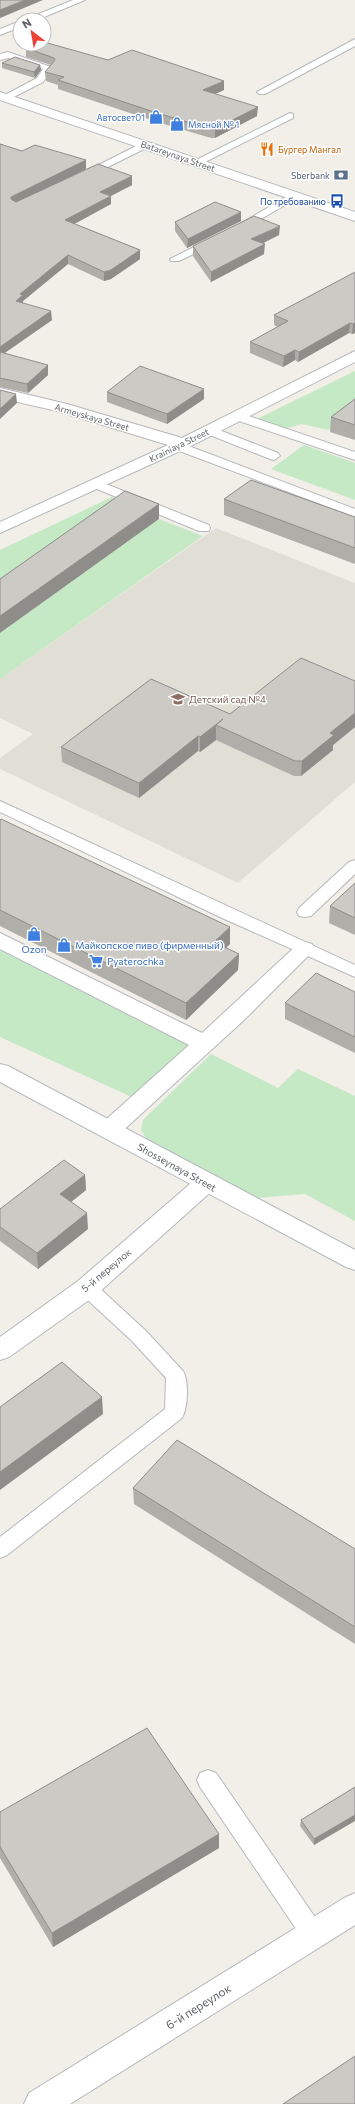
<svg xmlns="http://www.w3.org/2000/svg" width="355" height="2104" font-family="Commissioner,sans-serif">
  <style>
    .education { fill: #e1ded6 }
    .green { fill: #c5e8c5 }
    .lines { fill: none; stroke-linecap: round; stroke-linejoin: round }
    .service-casing { stroke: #b5b8bc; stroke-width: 2 }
    .minor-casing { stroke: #b5b8bc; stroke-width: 2 }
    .secondary-casing { stroke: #b6babf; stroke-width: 2 }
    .service { fill: #fff; fill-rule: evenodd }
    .minor { fill: #fff; fill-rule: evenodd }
    .secondary { fill: #fff; fill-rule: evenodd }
    .wall { fill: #afaea9 }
    .shaded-wall { fill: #8f8d8a }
    .building { fill: #cccac5; stroke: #8f8d8a }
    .labels { text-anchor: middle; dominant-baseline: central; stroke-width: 3; stroke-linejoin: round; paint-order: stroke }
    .far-shop-label { font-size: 9px; fill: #366cbe; stroke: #fff; text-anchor: end }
    .far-food-label { font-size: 9px; fill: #c56008; stroke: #fff; text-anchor: start }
    .far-street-label { font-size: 9px; fill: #5f6368; stroke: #fff }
    .far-service-label { font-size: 9px; fill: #4e5e75; stroke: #fff; text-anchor: end }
    .far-transit-label { font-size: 9px; fill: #164399; stroke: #fff; text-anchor: end }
    .education-label { font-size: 10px; fill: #785e54; stroke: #fff; text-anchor: start }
    .shop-label { font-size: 10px; fill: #366cbe; stroke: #fff; text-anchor: start }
    .street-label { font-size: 10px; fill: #5f6368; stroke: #fff }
    .near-street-label { font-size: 12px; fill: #5f6368; stroke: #fff }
  </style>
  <rect width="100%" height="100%" fill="#f1efe8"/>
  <path class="education" d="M 216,528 L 355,583 L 355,782 L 238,883 L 0,769 L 0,758 L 33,734 L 0,718 L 0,679 Z"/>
  <path class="green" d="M 355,371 L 355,414 L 328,430 L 302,424 L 283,429 L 257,419 Z
    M 304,445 L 355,463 L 355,500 L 271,469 Z
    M 112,497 L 132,504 L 0,595 L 0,550 Z
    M 159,519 L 203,536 L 0,679 L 0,633 Z
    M 0,948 L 191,1046 L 134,1098 L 0,1037 Z
    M 211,1054 L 278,1088 L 298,1069 L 355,1096 L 355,1221 L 305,1194 L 256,1198 L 147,1140 L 141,1130 L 143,1120 Z"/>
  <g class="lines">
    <defs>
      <path id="service" d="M 73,0 L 85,0 L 37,20 L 24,20 Z
        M 20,21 L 20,27 L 0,35 L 0,29 Z
        M 355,39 L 355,46 L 265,94 L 259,94 L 257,92 Z
        M 8,52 L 54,68 L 43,82 L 6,101 L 1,98 L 3,96 L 37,78 L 43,69 L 8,58 L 0,60 L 0,54 Z
        M 290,113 L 293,114 L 293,118 L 201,164 L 197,165 L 192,162 Z
        M 144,142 L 149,145 L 148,147 L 86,178 L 82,179 L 77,176 Z
        M 293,193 L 297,194 L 298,196 L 297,198 L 242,230 L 234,230 L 233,228 Z
        M 214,237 L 218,238 L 219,240 L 218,242 L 179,261 L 171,261 L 170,259 Z
        M 237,412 L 355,452 L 355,460 L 233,419 L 231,416 L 233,413 Z
        M 209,426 L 278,453 L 280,456 L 274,460 L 270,459 L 205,433 L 203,430 Z
        M 178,442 L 355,509 L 355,517 L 174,449 L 172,446 Z
        M 96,480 L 209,525 L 210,528 L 209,531 L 199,531 L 92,487 L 90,484 L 92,481 Z
        M 0,801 L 355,965 L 355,977 L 222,918 L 0,812 Z
        M 355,860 L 355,874 L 311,916 L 305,917 L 299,916 L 297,912 L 299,908 L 349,862 Z
        M 87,1281 L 94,1283 L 146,1331 L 183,1371 C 189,1381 188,1407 182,1418 L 7,1555 L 0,1558 L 0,1537 L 165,1409 L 166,1378 L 132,1341 L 80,1293 L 78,1288 L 80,1283 Z
        M 208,1770 L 216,1773 L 321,1926 L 325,1934 L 321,1942 L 313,1946 L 305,1942 L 200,1787 L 197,1780 L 200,1773 Z"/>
      <path id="minor" d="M 355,351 L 355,362 L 189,447 L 0,533 L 0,522 L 168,445 L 57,411 L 0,398 L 0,388 L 67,404 L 182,438 Z
        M 0,933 L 202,1033 L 298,944 L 305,942 L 312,944 L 315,949 L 244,1020 L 117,1136 L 109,1138 L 101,1136 L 98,1130 L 101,1124 L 189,1045 L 0,949 Z
        M 206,1174 L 214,1177 L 218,1183 L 214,1189 L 96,1295 L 9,1357 L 0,1360 L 0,1337 L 78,1281 L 198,1177 Z
        M 355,1893 L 355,1925 L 70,2104 L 24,2104 L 29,2093 L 344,1898 Z"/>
      <path id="secondary" d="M 0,92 L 355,212 L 355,221 L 0,100 Z
        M 0,1064 L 8,1066 L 355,1250 L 355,1270 L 346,1267 L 0,1082 Z"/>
    </defs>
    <use href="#service" class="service-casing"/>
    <use href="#minor" class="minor-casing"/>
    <use href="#secondary" class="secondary-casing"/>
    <use href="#service" class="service"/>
    <use href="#minor" class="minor"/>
    <use href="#secondary" class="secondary"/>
  </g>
  <path class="wall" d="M 26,48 L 108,60 L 224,81 L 224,90 L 215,94 L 257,116 L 215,138 L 211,138 L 157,122 L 58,89 L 58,85 L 46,81 L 45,72 L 51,65 L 26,57 Z
    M 2,63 L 40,65 L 41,70 L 35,78 L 2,68 Z
    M 0,144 L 22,151 L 86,169 L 51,186 L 132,185 L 111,196 L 111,204 L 74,224 L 140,250 L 140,259 L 111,279 L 104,281 L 68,264 L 23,301 L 23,303 L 52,320 L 5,353 L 48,375 L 28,393 L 0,387 Z
    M 241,221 L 187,248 L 175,231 L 175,222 Z
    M 279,235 L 263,243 L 264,254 L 211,282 L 193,256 L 193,246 Z
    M 355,272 L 355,333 L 352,334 L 349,333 L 298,362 L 295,360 L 283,367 L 250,353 L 250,342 L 278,327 L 274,325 L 274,315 Z
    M 107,392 L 204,399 L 167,424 L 107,402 Z
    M 355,399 L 355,440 L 330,432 L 331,417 Z
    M 224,499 L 355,517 L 355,564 L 224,515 Z
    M 355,681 L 355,727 L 333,745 L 333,750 L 301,776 L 294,776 L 216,740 L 200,752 L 198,751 L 139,798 L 62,762 L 61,747 L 230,714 Z
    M 0,820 L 230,944 L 226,948 L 239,954 L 238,970 L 186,1020 L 0,926 Z
    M 355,883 L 355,935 L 329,923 L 330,906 Z
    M 355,992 L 355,1053 L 285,1019 L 285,1003 Z
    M 85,1175 L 86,1190 L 71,1202 L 88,1229 L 38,1269 L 0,1241 L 0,1209 Z
    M 133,1488 L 355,1549 L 355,1644 L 134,1504 Z
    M 355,1787 L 314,1845 L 300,1826 L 301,1820 Z
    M 0,1812 L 219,1834 L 219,1848 L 53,1947 L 0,1858 Z"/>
  <path class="shaded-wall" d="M 25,0 L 43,0 L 0,18 L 0,10 Z
    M 40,65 L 41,70 L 35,78 L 34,72 Z
    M 224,81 L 224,90 L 203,99 L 203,90 Z
    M 258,107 L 257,116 L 215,138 L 215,129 Z
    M 86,160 L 86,169 L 11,206 L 11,197 Z
    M 132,176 L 132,185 L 101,201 L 100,192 Z
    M 111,196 L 111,204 L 65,229 L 65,220 Z
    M 241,212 L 241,221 L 187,248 L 188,239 Z
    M 280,226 L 279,235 L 251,249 L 251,239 Z
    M 265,244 L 264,254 L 211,282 L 211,272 Z
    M 140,250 L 140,259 L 111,279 L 104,281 L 104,272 Z
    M 68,255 L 68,264 L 23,301 L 23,304 L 16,301 L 20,294 Z
    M 51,311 L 52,320 L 0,356 L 0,347 Z
    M 350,323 L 349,333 L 298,362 L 299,352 Z
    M 355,323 L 355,333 L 352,334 L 353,324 Z
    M 295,350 L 295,360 L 283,367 L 284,356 Z
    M 48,365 L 48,375 L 28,393 L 27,384 Z
    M 204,389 L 204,399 L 167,424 L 167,414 Z
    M 16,394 L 17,403 L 0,419 L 0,409 Z
    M 159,504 L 159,519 L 0,633 L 0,616 Z
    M 355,713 L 355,727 L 333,745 L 333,750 L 301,776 L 302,761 L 330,733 Z
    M 216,725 L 216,740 L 200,752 L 200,737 Z
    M 198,736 L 198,751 L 139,798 L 139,783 Z
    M 230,927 L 230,944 L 214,959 L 214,942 Z
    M 239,954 L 238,970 L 186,1020 L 186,1003 Z
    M 85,1175 L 86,1190 L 61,1210 L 60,1194 Z
    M 87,1213 L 88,1229 L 38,1269 L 37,1253 Z
    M 102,1397 L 103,1414 L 0,1490 L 0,1472 Z
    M 355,1815 L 355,1821 L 314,1845 L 314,1839 Z
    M 219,1834 L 219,1848 L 53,1947 L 52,1933 Z"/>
  <path class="building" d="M 0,0 L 25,0 L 0,10 Z
    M 44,42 L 108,60 L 132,50 L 224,81 L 203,90 L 258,107 L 215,129 L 211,129 L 157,113 L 58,80 L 64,77 L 45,72 L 55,60 L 54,58 L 26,48 L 34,44 L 44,44 Z
    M 15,57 L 40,65 L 34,72 L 2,63 Z
    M 0,144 L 22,151 L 35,145 L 86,160 L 11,197 L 11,199 L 16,202 L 98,164 L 132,176 L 100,192 L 111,196 L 65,220 L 140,250 L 111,270 L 104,272 L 68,255 L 20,294 L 23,295 L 16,301 L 51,311 L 0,347 Z
    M 215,202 L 241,212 L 188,239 L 175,222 Z
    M 254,216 L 280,226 L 251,239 L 265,244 L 211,272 L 193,246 Z
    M 355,272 L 355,323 L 353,324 L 350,323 L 299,352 L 295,350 L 284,356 L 250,342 L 288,321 L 274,315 Z
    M 0,352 L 48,365 L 27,384 L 0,378 Z
    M 140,366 L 204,389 L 167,414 L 107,392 Z
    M 0,390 L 16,394 L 0,409 Z
    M 355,399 L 355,425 L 331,417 Z
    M 251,480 L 355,517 L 355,548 L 224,499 Z
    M 125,491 L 159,504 L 0,616 L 0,579 Z
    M 301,658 L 355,681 L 355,713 L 330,733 L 334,735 L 302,761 L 295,761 L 216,725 L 223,719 L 200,737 L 198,736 L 139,783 L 61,747 L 151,679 L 230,714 Z
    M 1,819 L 230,927 L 214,942 L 239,954 L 186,1003 L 0,910 L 0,820 Z
    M 355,883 L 355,918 L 330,906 Z
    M 316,973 L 355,992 L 355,1037 L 285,1003 Z
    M 64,1160 L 85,1175 L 60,1194 L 87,1213 L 37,1253 L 0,1227 L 0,1209 Z
    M 62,1362 L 102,1397 L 0,1472 L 0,1407 Z
    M 177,1440 L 355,1549 L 355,1627 L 133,1488 Z
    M 147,1728 L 219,1834 L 52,1933 L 0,1847 L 0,1812 Z
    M 355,1787 L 355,1815 L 314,1839 L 301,1820 Z
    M 355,2056 L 355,2104 L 283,2104 Z"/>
  <defs>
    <symbol id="shop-bare" viewBox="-9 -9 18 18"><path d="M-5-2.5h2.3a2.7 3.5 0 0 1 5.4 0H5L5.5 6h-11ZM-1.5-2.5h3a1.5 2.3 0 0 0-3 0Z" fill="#3f7fe0" stroke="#fff" stroke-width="2.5" paint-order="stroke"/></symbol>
    <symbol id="restaurant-bare" viewBox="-9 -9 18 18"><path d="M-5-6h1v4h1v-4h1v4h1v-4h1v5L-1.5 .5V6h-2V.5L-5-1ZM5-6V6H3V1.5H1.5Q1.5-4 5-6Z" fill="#e8710a" stroke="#fff" stroke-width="2.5" paint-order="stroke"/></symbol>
    <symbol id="bank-bare" viewBox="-9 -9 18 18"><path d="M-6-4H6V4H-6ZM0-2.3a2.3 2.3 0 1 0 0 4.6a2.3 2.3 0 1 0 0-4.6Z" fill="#5c6f8a" stroke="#fff" stroke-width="2.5" paint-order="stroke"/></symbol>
    <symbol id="bus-bare" viewBox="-9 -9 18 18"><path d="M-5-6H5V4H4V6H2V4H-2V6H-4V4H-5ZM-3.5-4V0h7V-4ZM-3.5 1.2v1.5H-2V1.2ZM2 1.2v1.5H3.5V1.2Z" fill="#1a4fb4" stroke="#fff" stroke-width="2.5" paint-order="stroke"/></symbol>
    <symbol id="school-bare" viewBox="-9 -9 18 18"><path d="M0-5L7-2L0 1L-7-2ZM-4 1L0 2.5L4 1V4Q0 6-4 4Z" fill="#8d6e63" stroke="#fff" stroke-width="2.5" paint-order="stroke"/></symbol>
    <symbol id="supermarket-bare" viewBox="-9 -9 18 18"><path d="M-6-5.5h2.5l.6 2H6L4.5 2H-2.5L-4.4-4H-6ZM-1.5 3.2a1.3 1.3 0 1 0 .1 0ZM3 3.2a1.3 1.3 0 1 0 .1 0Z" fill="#3f7fe0" stroke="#fff" stroke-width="2.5" paint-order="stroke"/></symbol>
  </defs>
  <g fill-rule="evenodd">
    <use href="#shop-bare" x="146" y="107" width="20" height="20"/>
    <use href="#shop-bare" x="167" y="114" width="20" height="20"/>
    <use href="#restaurant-bare" x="257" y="139" width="20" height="20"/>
    <use href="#bank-bare" x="331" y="165" width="20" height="20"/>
    <use href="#bus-bare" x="327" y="191" width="20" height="20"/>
    <use href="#school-bare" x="168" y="689" width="20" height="20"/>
    <use href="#shop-bare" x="24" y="924" width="20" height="20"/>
    <use href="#shop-bare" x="54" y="935" width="20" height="20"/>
    <use href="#supermarket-bare" x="86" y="951" width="20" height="20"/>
  </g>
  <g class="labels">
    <g class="far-shop-label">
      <text x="145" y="117">Автосвет01</text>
      <text x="188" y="124" text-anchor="start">Мясной № 1</text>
    </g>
    <g class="far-food-label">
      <text x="278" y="149">Бургер Мангал</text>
    </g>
    <g class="far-street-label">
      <text transform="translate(178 156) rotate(19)">Batareynaya Street</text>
      <text transform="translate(92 417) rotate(16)">Armeyskaya Street</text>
      <text transform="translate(179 445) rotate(-26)">Krainiaya Street</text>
    </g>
    <g class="far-service-label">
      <text x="330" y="175">Sberbank</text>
    </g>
    <g class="far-transit-label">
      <text x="326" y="201">По требованию</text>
    </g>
    <g class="education-label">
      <text x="189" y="699">Детский сад №4</text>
    </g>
    <g class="shop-label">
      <text x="75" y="945">Майкопское пиво (фирменный)</text>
      <text x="34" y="949" text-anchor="middle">Ozon</text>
      <text x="107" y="961">Pyaterochka</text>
    </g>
    <g class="street-label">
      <text transform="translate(177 1167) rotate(29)">Shosseynaya Street</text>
      <text transform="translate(106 1270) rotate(-40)">5-й переулок</text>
    </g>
    <g class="near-street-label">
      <text transform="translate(198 2006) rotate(-32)">6-й переулок</text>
    </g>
  </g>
  <g transform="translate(32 32) rotate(329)"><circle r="19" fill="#ffffff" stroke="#bfc1c3"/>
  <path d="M0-3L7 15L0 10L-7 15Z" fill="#ea4335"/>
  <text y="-6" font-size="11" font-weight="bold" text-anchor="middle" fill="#5f6368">N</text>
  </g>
</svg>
